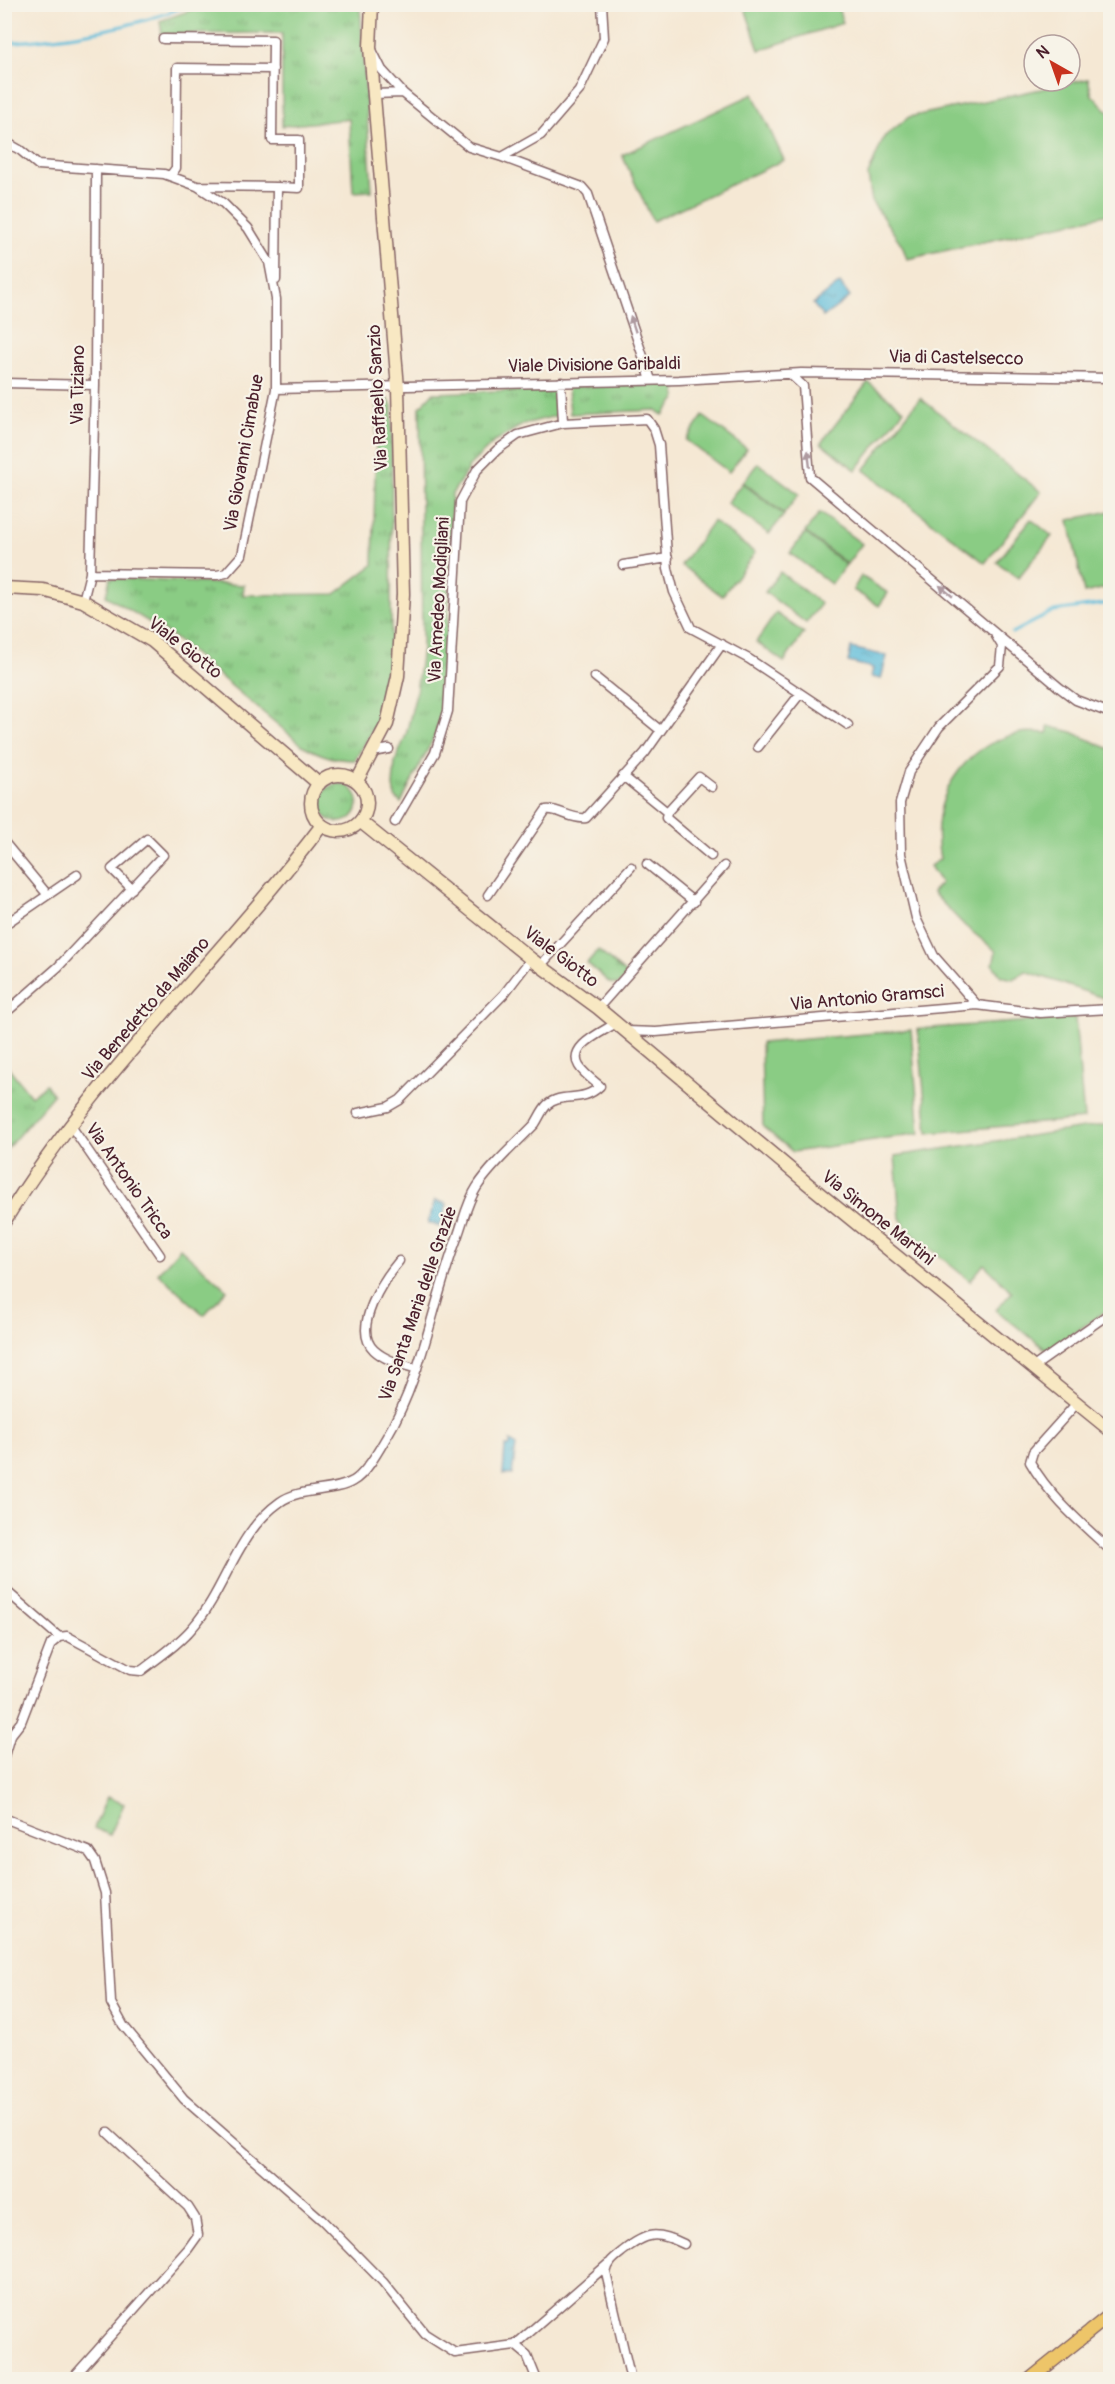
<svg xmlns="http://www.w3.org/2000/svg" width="1115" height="2384" font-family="Pangolin,sans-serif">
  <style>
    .grass { fill: url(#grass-tufts); stroke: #6a7658; stroke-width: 1.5 }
    .pitch { fill: #8acc84; stroke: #6a7658; stroke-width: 1.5 }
    .water { fill: url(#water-ripples); stroke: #526e82; stroke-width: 1.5 }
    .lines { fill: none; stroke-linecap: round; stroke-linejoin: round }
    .stream { stroke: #5bbcda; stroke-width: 3 }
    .street-casing { stroke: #866566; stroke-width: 11 }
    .secondary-casing { stroke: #866566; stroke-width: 15 }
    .primary-casing { stroke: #866566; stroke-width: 15 }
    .street { stroke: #fff; stroke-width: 8 }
    .secondary { stroke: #f8e8c3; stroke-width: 12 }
    .primary { stroke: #edc569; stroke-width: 12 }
    .oneway { fill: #ae9aa0 }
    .labels { text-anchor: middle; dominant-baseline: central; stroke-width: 4.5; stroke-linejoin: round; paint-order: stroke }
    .street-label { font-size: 18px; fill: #4a1f2b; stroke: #f7f3e8 }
  </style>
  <defs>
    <pattern id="grass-tufts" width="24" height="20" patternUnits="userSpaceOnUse" patternTransform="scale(1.5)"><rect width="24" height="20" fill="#8acc84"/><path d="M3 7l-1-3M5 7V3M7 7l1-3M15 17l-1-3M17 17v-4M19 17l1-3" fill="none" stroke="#73a56c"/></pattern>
    <pattern id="water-ripples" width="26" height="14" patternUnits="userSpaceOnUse" patternTransform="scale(1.5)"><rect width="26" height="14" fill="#5bbcda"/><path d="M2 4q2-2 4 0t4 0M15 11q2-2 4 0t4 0" fill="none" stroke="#4d98b1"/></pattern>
  </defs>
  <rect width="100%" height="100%" fill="#f7f3e8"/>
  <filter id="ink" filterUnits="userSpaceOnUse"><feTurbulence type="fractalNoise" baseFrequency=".0167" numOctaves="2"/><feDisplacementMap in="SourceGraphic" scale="12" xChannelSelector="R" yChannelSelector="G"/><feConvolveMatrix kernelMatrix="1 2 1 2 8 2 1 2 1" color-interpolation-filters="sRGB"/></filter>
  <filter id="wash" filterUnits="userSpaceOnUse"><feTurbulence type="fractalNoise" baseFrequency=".008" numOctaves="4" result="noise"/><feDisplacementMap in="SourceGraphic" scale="24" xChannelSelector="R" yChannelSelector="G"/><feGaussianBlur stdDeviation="1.35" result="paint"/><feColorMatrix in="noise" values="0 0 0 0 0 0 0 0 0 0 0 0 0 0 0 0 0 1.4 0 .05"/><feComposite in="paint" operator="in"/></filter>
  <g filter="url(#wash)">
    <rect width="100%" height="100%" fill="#f5e8d4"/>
    <path class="grass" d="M 208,4 L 360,5 L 372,191 L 353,192 L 349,119 L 282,126 L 282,33 L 162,34 L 160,21 Z
      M 677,384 L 676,399 L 663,415 L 655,410 L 570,414 L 568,387 Z
      M 554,389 L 556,416 L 524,424 L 495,441 L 471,464 L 452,494 L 445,697 L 436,733 L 401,803 L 395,797 L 393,786 L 395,762 L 406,735 L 416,693 L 422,648 L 420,407 L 433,393 Z
      M 377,398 L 388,399 L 392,406 L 391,665 L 378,721 L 355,760 C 333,760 320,755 302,745 L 172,636 L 106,596 L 110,578 L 244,585 L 243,595 L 335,594 L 373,565 Z
      M320 803a19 19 0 1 1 38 0a19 19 0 1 1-38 0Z
      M 598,950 L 627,975 L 618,985 L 610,983 L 587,963 Z
      M 5,1063 L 31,1096 L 46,1084 L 53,1095 L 5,1151 Z"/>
    <path class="pitch" d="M 744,5 L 837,5 L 843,23 L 759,50 Z
      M 1088,79 L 1092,95 L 1110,113 L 1110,214 L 907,259 L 902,245 L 872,202 L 868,175 L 884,137 L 909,117 Z
      M 753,94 L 784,160 L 653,221 L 622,155 Z
      M 868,382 L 904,410 L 856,470 L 821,443 Z
      M 920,398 L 1041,492 L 985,563 L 864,470 Z
      M 703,416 L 747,449 L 729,472 L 686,440 Z
      M 758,463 L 799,494 L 784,514 L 743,482 Z
      M 742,483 L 784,515 L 769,534 L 727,503 Z
      M 1110,511 L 1110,587 L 1084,593 L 1069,520 Z
      M 820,513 L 862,544 L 847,564 L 805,532 Z
      M 1031,519 L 1052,536 L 1018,578 L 997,562 Z
      M 713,521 L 755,553 L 722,596 L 681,565 Z
      M 805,533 L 846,565 L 831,584 L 790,553 Z
      M 780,572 L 821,604 L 806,623 L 765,592 Z
      M 861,576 L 888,593 L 879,606 L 853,590 Z
      M 776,613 L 804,633 L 784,662 L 756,642 Z
      M 1048,726 L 1072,732 L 1110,749 L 1109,1000 L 1026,971 L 1013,979 L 1001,976 L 993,965 L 996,951 L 965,926 L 932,892 L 941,883 L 930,866 L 940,859 C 928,801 960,746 1020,733 C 1028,731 1039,733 1048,733 Z
      M 1075,1018 L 1084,1119 L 928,1133 L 918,1029 Z
      M 911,1030 L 920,1133 L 793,1152 L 763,1127 L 761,1043 Z
      M 1110,1124 L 1110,1308 L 1048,1351 L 996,1310 L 1012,1292 L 984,1264 L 970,1281 L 908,1230 L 900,1218 L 895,1156 Z
      M 180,1248 L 227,1290 L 204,1315 L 158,1273 Z
      M 107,1797 L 124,1804 L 110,1835 L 94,1828 Z"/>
    <path class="water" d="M 840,283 L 850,297 L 823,317 L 813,304 Z
      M 851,648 L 887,656 L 881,679 L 871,677 L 873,668 L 848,662 Z
      M 435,1200 L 447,1204 L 440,1227 L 428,1223 Z
      M 510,1441 L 516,1446 L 512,1475 L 503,1474 L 505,1446 L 510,1446 Z"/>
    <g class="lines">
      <path class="stream" d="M 4,43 C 67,38 132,29 191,4
        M 1012,633 L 1054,611 L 1110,603"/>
    </g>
  </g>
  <g filter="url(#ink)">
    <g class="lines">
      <defs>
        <path id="street" d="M 163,39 L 273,40 L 272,140 L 299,140 L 299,188 L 277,187 L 276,280
          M 372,50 L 382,70 L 403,93
          M 374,94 L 403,93 L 469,147 L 502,157 L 541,135 L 579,91 L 604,38 L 602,4
          M 4,141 L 20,150 L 38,165 L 164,174 L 197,186 L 223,203 L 248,228 L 269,262 L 276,299 L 276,389 L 242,555 L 226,573 L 217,575 L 90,573
          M 502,157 L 582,187 L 588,194 L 651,380
          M 170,176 L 176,168 L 177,68 L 273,69
          M 197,186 L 277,187
          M 790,374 L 803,386 L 810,477 L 1060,688 L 1076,700 L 1110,713
          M 4,383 L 95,385
          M 276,389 L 679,380 L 801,373 L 1110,378
          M 563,423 L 647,419 L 654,429 L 659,445 L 668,569 L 674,592 L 691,628 L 749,659 L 848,725
          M 623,565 L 668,558
          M 83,601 L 90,573 L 95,385 L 96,169
          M 595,677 L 660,730
          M 758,747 L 800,694
          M 373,752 L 389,749
          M 623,776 L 667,812 L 699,777 L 712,787
          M 667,812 L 666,818 L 711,856
          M 395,822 L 435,753 L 448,711 L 460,502 L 477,470 L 497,450 L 518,435 L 563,423 L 561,382
          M 4,842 L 47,894
          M 647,864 L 694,902
          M 488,895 L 546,810 C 559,808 571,820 586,818 L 645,753 L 722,644
          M 4,925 L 77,875
          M 540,966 L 631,867
          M 4,1002 L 10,1009 L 58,967 L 163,855 L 147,839 L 112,869 L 132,889
          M 977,1005 L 934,956 L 916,918 L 901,854 L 900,803 L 909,772 L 939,727 L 1000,666 L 1002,646 L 996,636
          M 598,1008 L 724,866
          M 626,1031 L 656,1032 L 977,1005 L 1040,1013 L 1110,1009
          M 358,1113 L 388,1107 L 400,1100 L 504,994 L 531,959
          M 71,1126 L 160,1255
          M 399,1261 C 384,1279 351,1328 374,1350 C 386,1361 402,1364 417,1369
          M 1032,1368 L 1110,1313
          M 1077,1403 L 1033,1452 L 1030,1462 C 1050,1497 1081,1523 1110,1550
          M 4,1589 L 59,1637
          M 4,1756 L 10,1736 L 21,1722 L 51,1644 L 59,1637 L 67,1636 L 130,1670 L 141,1671 C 159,1657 179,1644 193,1627 C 227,1588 235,1534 280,1502 C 301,1487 333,1493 353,1481 C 366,1474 379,1450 386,1438 C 423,1376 432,1304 457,1238 C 463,1222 467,1202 477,1187 C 492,1164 516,1144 535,1124 C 539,1118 542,1110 547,1105 C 563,1091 582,1104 600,1086 C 594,1081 583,1073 579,1066 C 567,1046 603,1032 616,1023
          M 4,1818 L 88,1851 L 95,1861 L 105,1893 L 111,2003 L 123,2025 L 184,2099 L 322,2220 L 383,2282 L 425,2334 L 455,2353 L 515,2345 L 608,2264
          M 515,2345 L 527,2355 L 537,2380
          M 71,2380 L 188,2249 L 198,2235 L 195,2218 L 188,2207 L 108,2133
          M 631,2380 L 606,2273 C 608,2262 614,2258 623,2251 C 647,2232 657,2231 684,2244"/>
        <path id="secondary" d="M 4,588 L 43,590 L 83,601 L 152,641 L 319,784
          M311 803a28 28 0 1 1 56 0a28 28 0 1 1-56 0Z
          M 357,781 L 387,724 L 398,676 L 403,594 L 398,388 L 370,47 L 372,4
          M 361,822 L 531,959 L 598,1008 L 808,1184 L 1110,1430
          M 4,1222 C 92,1077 220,960 322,825"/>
        <path id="primary" d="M 1029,2380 L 1110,2315"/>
      </defs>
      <use href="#street" class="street-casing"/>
      <use href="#secondary" class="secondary-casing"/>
      <use href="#primary" class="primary-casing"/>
      <use href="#street" class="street"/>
      <use href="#secondary" class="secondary"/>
      <use href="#primary" class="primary"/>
    </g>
    <defs><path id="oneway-solid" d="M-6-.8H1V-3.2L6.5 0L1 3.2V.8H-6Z" transform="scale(1.5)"/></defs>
    <g class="oneway">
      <use href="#oneway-solid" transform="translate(633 324) rotate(-108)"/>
      <use href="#oneway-solid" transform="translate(809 459) rotate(-96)"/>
      <use href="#oneway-solid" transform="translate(946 591) rotate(-140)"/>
    </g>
  </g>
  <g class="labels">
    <g class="street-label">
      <text transform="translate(956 358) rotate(1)">Via di Castelsecco</text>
      <text transform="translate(594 365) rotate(-1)">Viale Divisione Garibaldi</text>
      <text transform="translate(78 385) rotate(-89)">Via Tiziano</text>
      <text transform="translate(378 398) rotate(-93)">Via Raffaello Sanzio</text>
      <text transform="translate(244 453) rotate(-80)">Via Giovanni Cimabue</text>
      <text transform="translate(439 600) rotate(-87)">Via Amedeo Modigliani</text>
      <text transform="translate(185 648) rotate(38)">Viale Giotto</text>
      <text transform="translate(561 957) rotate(37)">Viale Giotto</text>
      <text transform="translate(867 998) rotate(-5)">Via Antonio Gramsci</text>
      <text transform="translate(146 1009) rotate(-49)">Via Benedetto da Maiano</text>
      <text transform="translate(129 1181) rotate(55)">Via Antonio Tricca</text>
      <text transform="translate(878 1218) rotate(39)">Via Simone Martini</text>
      <text transform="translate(418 1304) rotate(-71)">Via Santa Maria delle Grazie</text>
    </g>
  </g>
  <rect width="1115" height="2384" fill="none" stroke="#f7f3e8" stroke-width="24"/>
  <g transform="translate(1052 63) rotate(320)"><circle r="28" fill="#f7f3e8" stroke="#b29e9c" stroke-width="1.5"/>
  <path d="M0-4.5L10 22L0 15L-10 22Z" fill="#c8321e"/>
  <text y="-9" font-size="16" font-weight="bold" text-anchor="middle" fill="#4a1f2b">N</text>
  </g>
</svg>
